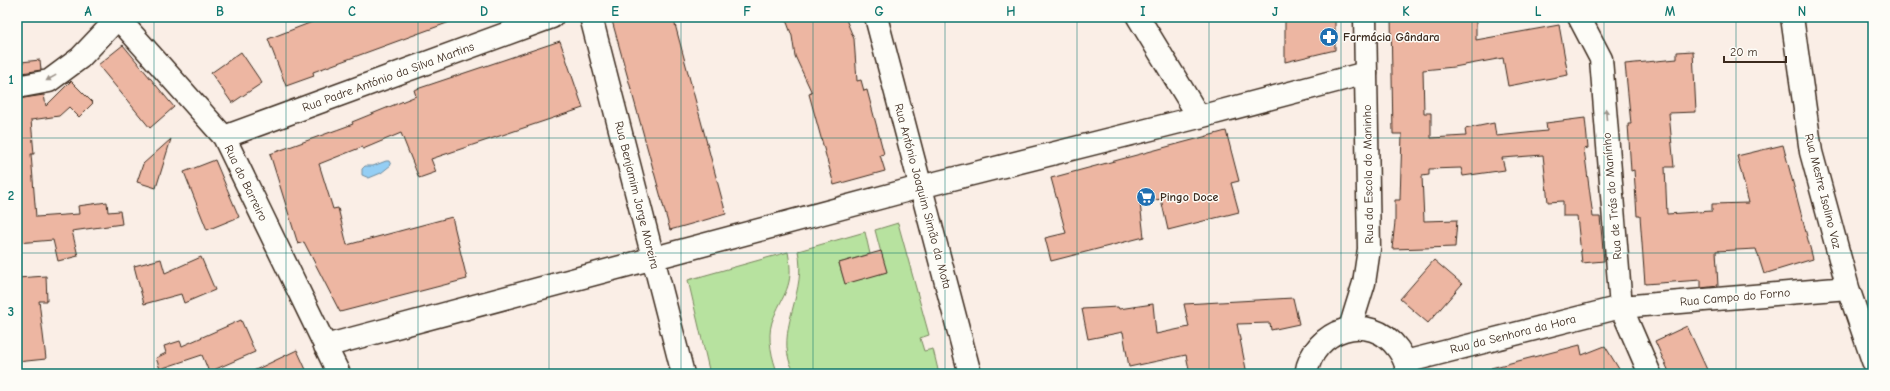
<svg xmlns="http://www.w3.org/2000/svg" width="1890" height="391" font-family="'Comic Neue',sans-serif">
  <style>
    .green { fill: #b7e29f; stroke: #79865e }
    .water { fill: #94cef4; stroke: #708c9e }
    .building { fill: #edb6a2; stroke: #3b2a1e }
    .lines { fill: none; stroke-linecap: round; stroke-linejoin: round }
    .street-casing { stroke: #3b2a1e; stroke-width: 25 }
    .secondary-casing { stroke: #3b2a1e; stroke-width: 25 }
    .street { stroke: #fdfcf7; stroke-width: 22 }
    .secondary { stroke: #fdfcf7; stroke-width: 22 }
    .oneway { fill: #9c938a }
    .grid { fill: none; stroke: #0f766e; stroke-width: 1; stroke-opacity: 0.55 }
    .labels { text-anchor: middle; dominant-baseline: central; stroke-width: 3; stroke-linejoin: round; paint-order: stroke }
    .poi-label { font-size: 12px; font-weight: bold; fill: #3b2a1e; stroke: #fdfcf7; text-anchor: start }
    .street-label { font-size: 12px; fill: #3b2a1e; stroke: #fdfcf7 }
    .neatline { fill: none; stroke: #0f766e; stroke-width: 1.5 }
    .grid-label { font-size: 13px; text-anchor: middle; font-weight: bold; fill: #0f766e }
  </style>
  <rect width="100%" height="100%" fill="#faeee6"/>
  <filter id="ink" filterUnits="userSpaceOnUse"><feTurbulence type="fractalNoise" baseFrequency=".025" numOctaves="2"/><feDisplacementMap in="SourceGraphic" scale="8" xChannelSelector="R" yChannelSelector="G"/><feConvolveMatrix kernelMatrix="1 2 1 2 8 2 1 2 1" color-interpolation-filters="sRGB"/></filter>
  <g filter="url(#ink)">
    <path class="green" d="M 898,223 L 929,335 L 920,338 L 924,351 L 933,349 L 939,374 L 796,374 C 794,370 790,365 789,360 C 779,325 807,290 798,251 L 865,232 L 870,254 L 839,263 L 845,283 L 886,272 L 875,230 Z
      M 788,252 C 795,288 783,292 772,322 C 767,338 772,359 778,374 L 710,374 L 688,280 Z"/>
    <path class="water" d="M 386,161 L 389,161 L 391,165 L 381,173 L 369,178 L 362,175 L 362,169 L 365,166 L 373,166 Z"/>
    <path class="building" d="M 325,17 L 458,17 L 458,19 L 313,72 L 314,76 L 286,86 L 268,39 Z
      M 611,17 L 673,17 L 726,214 L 670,230 Z
      M 785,17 L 845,17 L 854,39 L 857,81 L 861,80 L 864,91 L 867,90 L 884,154 L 880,155 L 885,171 L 834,185 L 809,94 L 812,93 L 795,56 L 792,36 Z
      M 1285,17 L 1335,17 L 1335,50 L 1285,62 Z
      M 1391,17 L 1476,17 L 1476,40 L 1559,25 L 1568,75 L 1508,86 L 1503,58 L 1454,67 L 1423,70 L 1424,113 L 1431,113 L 1431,138 L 1466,136 L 1465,129 L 1494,123 L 1496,136 L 1547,131 L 1546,123 L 1585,118 L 1588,148 L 1584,149 L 1593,217 L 1600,217 L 1604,261 L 1582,263 L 1577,216 L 1563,216 L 1563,201 L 1548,202 L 1543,155 L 1502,158 L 1505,170 L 1463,176 L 1461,168 L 1429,169 L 1429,175 L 1422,176 L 1424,221 L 1457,220 L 1455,247 L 1392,249 L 1395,222 L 1395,200 L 1400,200 L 1402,134 L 1393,134 Z
      M 560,41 L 583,108 L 431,159 L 436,172 L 419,178 L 401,133 L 363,149 L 362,147 L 319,164 L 333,209 L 338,208 L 347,245 L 452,217 L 467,279 L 340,312 L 304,242 L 298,244 L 270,154 L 353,124 L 352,122 L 416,96 L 414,90 Z
      M 123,45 L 174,107 L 150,128 L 98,65 Z
      M 1693,51 L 1696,112 L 1669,113 L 1674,167 L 1665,167 L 1667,214 L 1712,211 L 1712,204 L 1749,203 L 1737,156 L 1783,145 L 1813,259 L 1764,274 L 1756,249 L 1716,251 L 1718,286 L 1701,288 L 1701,280 L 1645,284 L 1640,216 L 1637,216 L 1634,170 L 1631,171 L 1628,124 L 1631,124 L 1625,64 L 1677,59 L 1677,52 Z
      M 241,52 L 262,83 L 232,103 L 211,73 Z
      M 40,60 L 41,70 L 22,73 L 21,62 Z
      M 71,81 L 93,103 L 79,117 L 69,107 L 59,116 L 31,120 L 34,154 L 31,154 L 36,217 L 79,214 L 78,206 L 107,202 L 108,212 L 120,211 L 122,224 L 72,231 L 78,256 L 58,261 L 53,240 L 17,243 L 17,99 L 44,95 L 46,106 Z
      M 1226,131 L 1239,181 L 1231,183 L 1239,212 L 1168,230 L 1161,199 L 1140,203 L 1144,237 L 1051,261 L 1045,238 L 1066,233 L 1051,178 Z
      M 171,139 L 156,188 L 137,182 L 143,164 Z
      M 215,160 L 239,217 L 207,230 L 184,172 Z
      M 881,251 L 887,272 L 845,284 L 839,263 Z
      M 201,257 L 215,290 L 184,303 L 181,294 L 144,304 L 134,266 L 161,259 L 165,273 Z
      M 1434,260 L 1462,284 L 1428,323 L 1400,299 Z
      M 46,276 L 47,301 L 39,301 L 46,359 L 17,362 L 17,278 Z
      M 1293,298 L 1299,324 L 1271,330 L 1270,323 L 1237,324 L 1247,374 L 1190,374 L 1186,355 L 1129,367 L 1123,332 L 1088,339 L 1082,309 L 1118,307 L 1119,309 L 1153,304 L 1156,334 L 1189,327 L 1184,304 Z
      M 241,320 L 255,352 L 209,372 L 202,355 L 160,369 L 156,358 L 166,353 L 164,346 L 180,341 L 182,346 Z
      M 1687,326 L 1709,374 L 1670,374 L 1655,341 Z
      M 1580,345 L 1582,355 L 1605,346 L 1622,374 L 1492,374 L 1491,368 Z
      M 297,350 L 308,374 L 247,374 Z"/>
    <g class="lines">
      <defs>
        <path id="street" d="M 117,17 L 224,137 L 339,374
          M 591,17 L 683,374
          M 876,17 L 970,374
          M 1138,17 L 1199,117
          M 1579,17 L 1601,59 L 1621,307 L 1650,374
          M 1792,17 L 1811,152 L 1848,288 L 1873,361
          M 17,87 L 49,81 L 80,58 L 118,18
          M 224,137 L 552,17
          M 325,346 L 920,187 L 1199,117 L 1366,73
          M 1405,362 L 1621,307 L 1848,288"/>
        <path id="secondary" d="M 1350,328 L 1364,283 L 1369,249 L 1365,17
          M 1306,374 C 1313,329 1370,310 1398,349 C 1403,356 1407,365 1408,374"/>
      </defs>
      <use href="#street" class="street-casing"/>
      <use href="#secondary" class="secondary-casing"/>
      <use href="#street" class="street"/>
      <use href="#secondary" class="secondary"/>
    </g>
    <defs><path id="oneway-solid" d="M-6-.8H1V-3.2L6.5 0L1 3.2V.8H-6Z"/></defs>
    <g class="oneway">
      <use href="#oneway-solid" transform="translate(51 78) rotate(151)"/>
      <use href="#oneway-solid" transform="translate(1606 114) rotate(-95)"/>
    </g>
  </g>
  <path class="grid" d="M 154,17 L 154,374M 286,17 L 286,374M 418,17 L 418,374M 549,17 L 549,374M 681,17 L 681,374M 813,17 L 813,374M 945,17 L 945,374M 1077,17 L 1077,374M 1209,17 L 1209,374M 1341,17 L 1341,374M 1472,17 L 1472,374M 1604,17 L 1604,374M 1736,17 L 1736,374M 17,138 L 1873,138M 17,253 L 1873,253"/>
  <defs>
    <symbol id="pharmacy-disc" viewBox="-11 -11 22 22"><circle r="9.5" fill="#1f6fb2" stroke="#fdfcf7"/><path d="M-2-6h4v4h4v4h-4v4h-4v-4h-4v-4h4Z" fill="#fff"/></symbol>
    <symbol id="supermarket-disc" viewBox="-11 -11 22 22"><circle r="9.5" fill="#1f6fb2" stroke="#fdfcf7"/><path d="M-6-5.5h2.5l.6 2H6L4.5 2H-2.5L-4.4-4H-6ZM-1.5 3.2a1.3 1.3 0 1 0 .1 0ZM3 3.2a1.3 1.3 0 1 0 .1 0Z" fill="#fff"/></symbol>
  </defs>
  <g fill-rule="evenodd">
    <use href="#pharmacy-disc" x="1318" y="26" width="22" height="22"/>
    <use href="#supermarket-disc" x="1135" y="186" width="22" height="22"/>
  </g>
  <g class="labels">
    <g class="poi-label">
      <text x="1343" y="37">Farmácia Gândara</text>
      <text x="1160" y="197">Pingo Doce</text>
    </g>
    <g class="street-label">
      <text transform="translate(388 77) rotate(-20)">Rua Padre António da Silva Martins</text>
      <text transform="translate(1368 174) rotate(-91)">Rua da Escola do Maninho</text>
      <text transform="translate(246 183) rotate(64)">Rua do Barreiro</text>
      <text transform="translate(1823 191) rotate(76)">Rua Mestre Isolino Vaz</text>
      <text transform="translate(637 195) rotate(76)">Rua Benjamim Jorge Moreira</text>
      <text transform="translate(923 196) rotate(75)">Rua António Joaquim Simão da Mota</text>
      <text transform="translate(1612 196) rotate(-95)">Rua de Trás do Manínho</text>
      <text transform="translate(1735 297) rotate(-5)">Rua Campo do Forno</text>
      <text transform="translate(1513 334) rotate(-14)">Rua da Senhora da Hora</text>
    </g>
  </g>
  <rect width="1890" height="391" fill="none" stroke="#fdfcf7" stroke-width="44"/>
  <path d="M1724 56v6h62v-6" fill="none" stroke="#3b2a1e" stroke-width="2"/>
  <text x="1730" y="56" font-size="12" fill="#3b2a1e" stroke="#fdfcf7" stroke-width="3" paint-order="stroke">20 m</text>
  <rect x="22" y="22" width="1846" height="347" class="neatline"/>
  <g class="grid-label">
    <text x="88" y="16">A</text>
    <text x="220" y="16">B</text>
    <text x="352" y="16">C</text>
    <text x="484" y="16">D</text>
    <text x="615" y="16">E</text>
    <text x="747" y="16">F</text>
    <text x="879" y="16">G</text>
    <text x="1011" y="16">H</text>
    <text x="1143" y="16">I</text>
    <text x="1275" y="16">J</text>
    <text x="1406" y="16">K</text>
    <text x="1538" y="16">L</text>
    <text x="1670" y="16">M</text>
    <text x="1802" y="16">N</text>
    <text x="11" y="84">1</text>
    <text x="11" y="200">2</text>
    <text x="11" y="316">3</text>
  </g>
</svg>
